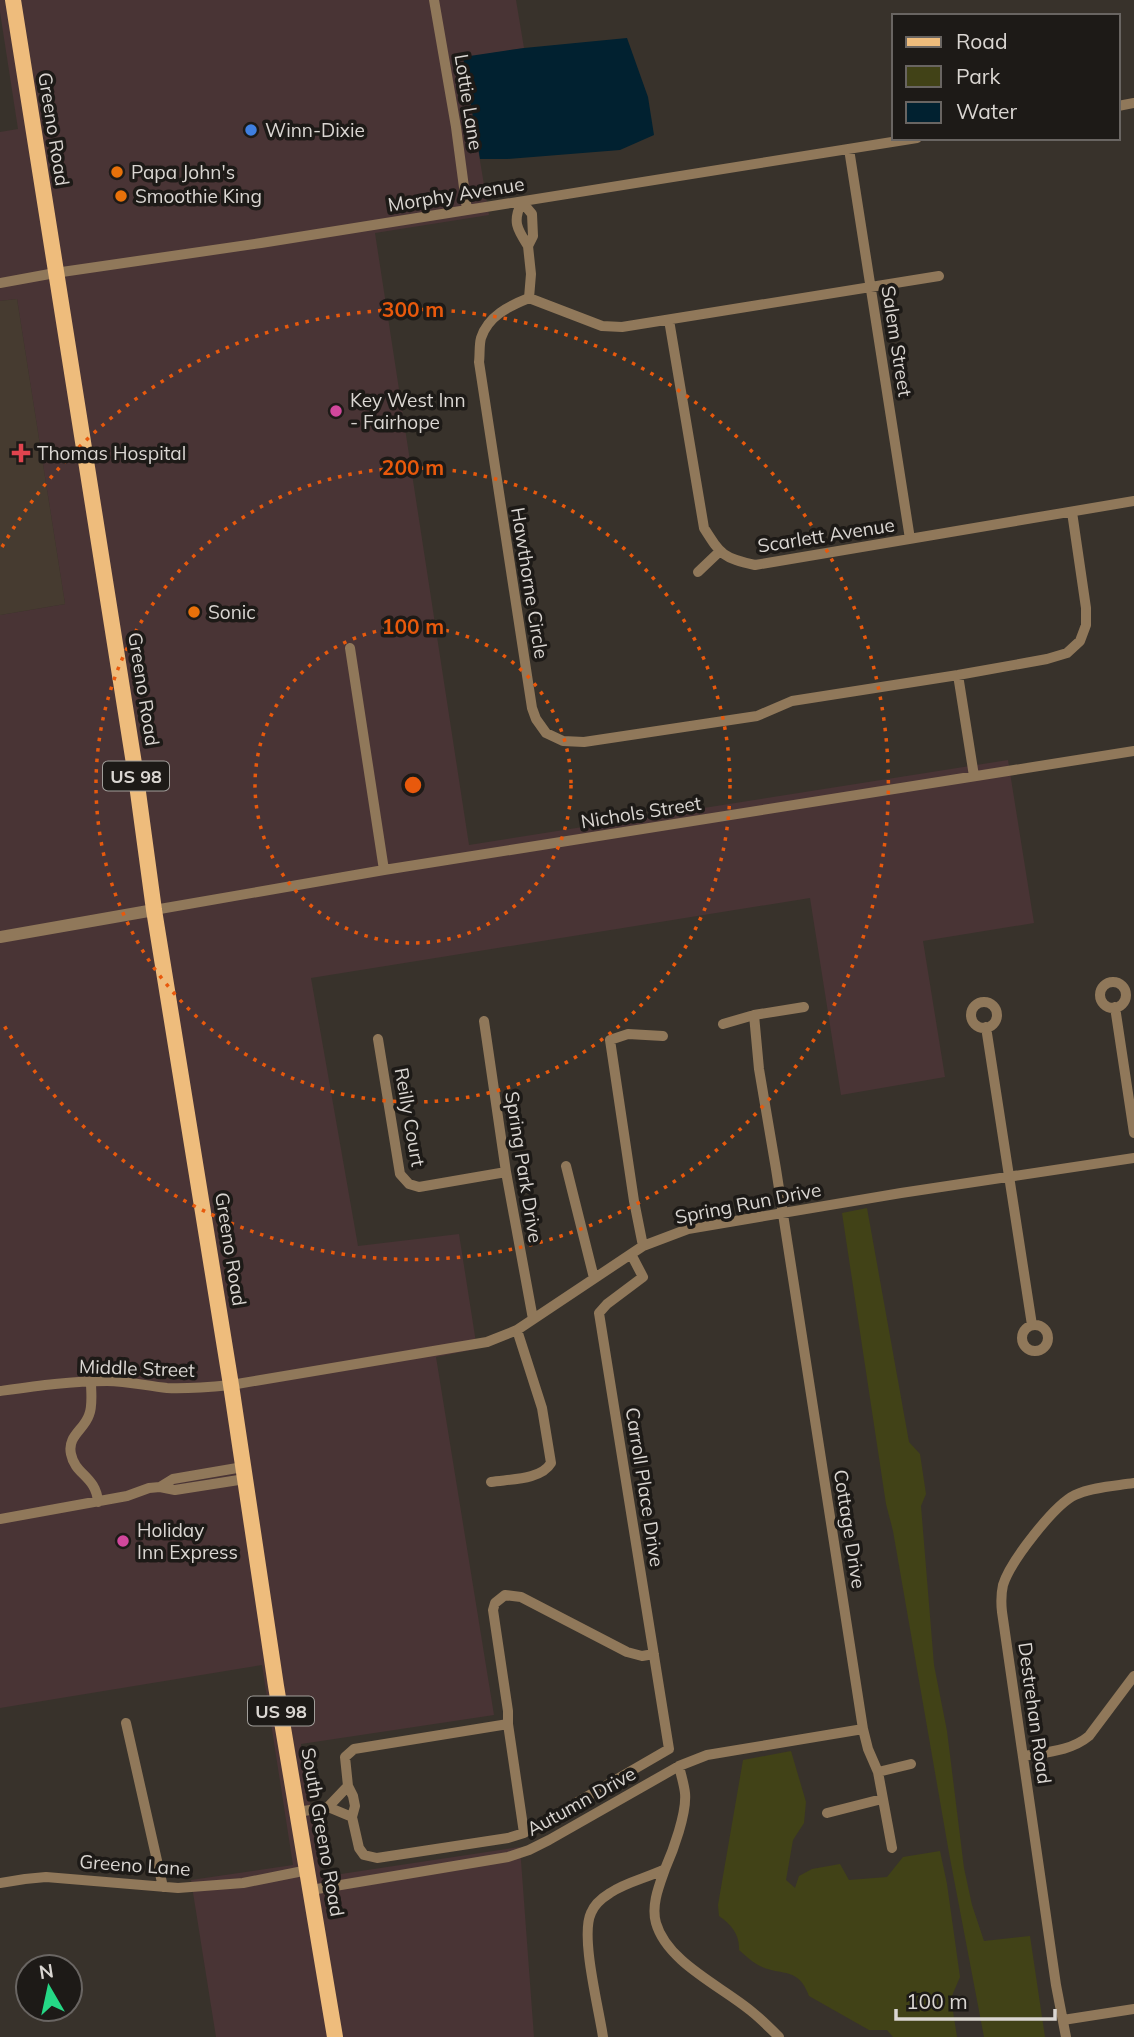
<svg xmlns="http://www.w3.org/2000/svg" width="1134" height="2037" font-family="Mulish,sans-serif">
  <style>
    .commercial { fill: #493435 }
    .built { fill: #463b30 }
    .green { fill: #414217 }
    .water { fill: #012130 }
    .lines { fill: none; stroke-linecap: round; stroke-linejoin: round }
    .minor { stroke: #90785a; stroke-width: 10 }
    .tertiary { stroke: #90785a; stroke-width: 12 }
    .primary { stroke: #eebc7c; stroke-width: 16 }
    .ring { fill: none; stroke: #e8590c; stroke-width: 3.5; stroke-dasharray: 3.5 7 }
    .shop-dot { fill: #3f7fe0; stroke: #1d1a17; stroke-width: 2.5 }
    .food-dot { fill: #e8710a; stroke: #1d1a17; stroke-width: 2.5 }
    .hotel-dot { fill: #d1479c; stroke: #1d1a17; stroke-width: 2.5 }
    .health-dot { fill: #e0444e; stroke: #1d1a17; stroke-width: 2.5 }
    .labels { text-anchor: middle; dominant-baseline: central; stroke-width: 7; stroke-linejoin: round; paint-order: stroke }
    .shield { fill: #1d1a17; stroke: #a19e9a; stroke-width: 2 }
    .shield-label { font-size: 18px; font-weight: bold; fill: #dad6d2 }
    .street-label { font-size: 19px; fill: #dad6d2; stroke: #1d1a17 }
    .poi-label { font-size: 19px; fill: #dad6d2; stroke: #1d1a17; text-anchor: start }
    .centre { fill: #e8590c; stroke: #1d1a17; stroke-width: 3.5 }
    .ring-label { font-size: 21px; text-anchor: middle; font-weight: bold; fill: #e8590c; stroke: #1d1a17; stroke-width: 7; stroke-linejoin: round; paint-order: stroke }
  </style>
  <rect width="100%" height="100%" fill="#38322b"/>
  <path class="commercial" d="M 0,0 L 516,0 L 524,48 L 463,58 L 489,215 L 375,233 L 469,845 L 1008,760 L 1034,923 L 923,941 L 945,1077 L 841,1095 L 810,898 L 311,978 L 358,1246 L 459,1234 L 477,1349 L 436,1357 L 494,1715 L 301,1744 L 321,1877 L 520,1847 L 534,2037 L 216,2037 L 191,1880 L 293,1865 L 262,1665 L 0,1708 L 0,615 L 65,604 L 17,299 L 0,301 L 0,132 L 18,129 L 0,12 Z"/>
  <path class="built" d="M 17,299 L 65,604 L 0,615 L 0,301 Z"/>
  <path class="green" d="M 867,1208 L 909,1442 L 920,1454 L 926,1494 L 921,1506 L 934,1665 L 947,1731 L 964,1868 L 972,1905 L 984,1941 L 1030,1936 L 1045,2037 L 984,2037 L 949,1853 L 893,1531 L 886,1504 L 842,1213 Z
    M 791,1751 L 806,1802 L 804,1823 L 793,1840 L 786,1880 L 795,1888 L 799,1876 L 812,1869 L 840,1864 L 849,1880 L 887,1877 L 903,1857 L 940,1851 L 947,1884 L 960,1977 L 951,1998 L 957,2037 L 893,2037 L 887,2030 L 869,2030 L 809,1996 C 798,1965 781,1977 758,1965 C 751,1961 745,1955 739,1950 C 740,1935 731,1924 719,1916 L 718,1905 L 743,1760 Z"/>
  <path class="water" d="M 627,38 L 648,97 L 654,135 L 620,150 L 507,159 L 480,159 L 463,57 L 524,48 Z"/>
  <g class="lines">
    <path class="minor" d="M 434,0 L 456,127 L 467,210
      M 1118,106 L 1134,103
      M 849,149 L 910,539
      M 528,246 C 517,229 512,221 522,202 L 532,214 L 533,236 L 528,246 L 531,274 L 529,298 C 509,306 488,316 481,338 C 479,345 480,355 479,362 L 532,708 L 536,719 L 546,733 L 563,741 L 584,742 L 757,716 L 792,701 L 958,675 L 1047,659 L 1067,653 L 1080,641 L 1086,625 L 1086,608 L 1072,512
      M 0,283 L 55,273 L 261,243 L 917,138
      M 529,298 L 602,326 L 622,327 L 939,276
      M 669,320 L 704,528 C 721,555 723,558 755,565 L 1134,501
      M 698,572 L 719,552
      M 350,648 L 384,870
      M 958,675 L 974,776
      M 154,910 L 384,870 L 1134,751
      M1100 995a13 13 0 1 1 26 0a13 13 0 1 1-26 0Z
      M971 1015a13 13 0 1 1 26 0a13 13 0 1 1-26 0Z
      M 1115,1007 L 1134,1133
      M 754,1015 L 759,1069 L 776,1169 L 863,1729 L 868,1749 L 878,1772 L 892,1848
      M 484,1021 L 506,1172 L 533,1319
      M 723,1024 L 754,1015 L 804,1007
      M 986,1027 L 1032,1325
      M 378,1039 L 400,1174 L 409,1184 L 419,1187 L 506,1172
      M 566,1166 L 594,1278
      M 643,1246 L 634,1201 L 610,1040 L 628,1034 L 663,1036
      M1022 1338a13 13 0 1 1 26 0a13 13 0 1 1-26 0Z
      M 91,1382 C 91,1392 93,1406 89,1415 C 84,1430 67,1436 71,1454 C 75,1475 96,1476 98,1502
      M 0,1391 C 36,1386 71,1381 107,1381 C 127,1381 147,1386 167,1388 C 188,1389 210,1387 231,1385 L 487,1342 L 517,1330 L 643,1246 L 688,1229 L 901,1193 L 1134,1158
      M 491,1482 C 510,1479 541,1480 551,1463 L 542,1408 L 517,1330
      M 160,1487 L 173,1479 L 243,1467
      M 0,1519 L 127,1496 L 149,1488 L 160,1487 L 175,1490 L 245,1479
      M 126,1723 L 163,1887
      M 508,1724 L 524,1833
      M 1024,1756 C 1047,1752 1071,1751 1089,1736 L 1134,1676
      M 878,1772 L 911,1764
      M 348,1786 L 353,1796 L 355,1806 L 352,1817 L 359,1848 L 364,1855 L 377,1858 L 508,1838 L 524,1833 L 669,1749 L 599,1313 L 607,1304 L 643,1277 L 631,1254
      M 328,1807 L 352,1817
      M 298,1812 L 328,1807 L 348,1786 L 345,1757 L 354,1749 L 508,1724 L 508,1711 L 493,1610 L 495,1603 L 505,1595 L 521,1597 L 627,1652 L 642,1656 L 654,1654
      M 827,1813 L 882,1799
      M 665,1869 C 659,1886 651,1905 656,1923 C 667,1962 721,1986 751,2011 C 761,2019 770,2028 779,2037
      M 0,1883 L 25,1879 L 46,1877 L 178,1888 L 243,1883 L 308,1870
      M 311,1890 L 508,1857 L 529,1850 L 549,1840 L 679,1766 L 707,1755 L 863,1729
      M 1063,2020 L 1134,2009
      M 603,2037 C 599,2009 580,1936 591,1913 C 594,1905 602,1898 610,1893 C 626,1882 647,1878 665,1869 C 673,1851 687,1813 685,1793 C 684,1784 681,1775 679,1766
      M 1066,2037 L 1056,1985 L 1002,1612 C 1001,1603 1001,1594 1003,1585 C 1010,1562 1054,1505 1075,1495 C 1092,1487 1115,1486 1134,1483"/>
    <path class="tertiary" d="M 0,937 L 154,910"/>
    <path class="primary" d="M 13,0 L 135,770 L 154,910 L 231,1385 L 276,1686 L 335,2037"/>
  </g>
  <g class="ring">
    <circle cx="413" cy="785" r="158"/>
    <circle cx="413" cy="785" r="317"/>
    <path d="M2 547A475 475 0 1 1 2 1022"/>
  </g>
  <circle class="shop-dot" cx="251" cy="130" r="7"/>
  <g class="food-dot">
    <circle cx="117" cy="172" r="7"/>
    <circle cx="121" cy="196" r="7"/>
    <circle cx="194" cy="612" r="7"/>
  </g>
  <g class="hotel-dot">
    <circle cx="336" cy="411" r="7"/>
    <circle cx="123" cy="1541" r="7"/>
  </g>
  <path class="health-dot" d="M17.5 442.5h7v7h7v7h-7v7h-7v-7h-7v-7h7z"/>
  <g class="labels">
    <g class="shield">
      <rect x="103" y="761.5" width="66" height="29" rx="5"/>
      <rect x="248" y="1696.5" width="66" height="29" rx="5"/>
    </g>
    <g class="shield-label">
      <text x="136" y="776">US 98</text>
      <text x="281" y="1711">US 98</text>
    </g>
    <g class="street-label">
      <text transform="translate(469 102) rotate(81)">Lottie Lane</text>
      <text transform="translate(54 129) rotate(81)">Greeno Road</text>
      <text transform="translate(456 194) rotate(-9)">Morphy Avenue</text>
      <text transform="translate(897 341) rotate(81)">Salem Street</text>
      <text transform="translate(826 535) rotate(-9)">Scarlett Avenue</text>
      <text transform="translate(530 583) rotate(81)">Hawthorne Circle</text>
      <text transform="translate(144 689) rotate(81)">Greeno Road</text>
      <text transform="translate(641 812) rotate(-9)">Nichols Street</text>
      <text transform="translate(410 1117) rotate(80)">Reilly Court</text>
      <text transform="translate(524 1167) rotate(81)">Spring Park Drive</text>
      <text transform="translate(748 1203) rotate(-11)">Spring Run Drive</text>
      <text transform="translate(231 1249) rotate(81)">Greeno Road</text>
      <text transform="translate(137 1368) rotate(2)">Middle Street</text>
      <text transform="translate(645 1487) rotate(81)">Carroll Place Drive</text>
      <text transform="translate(850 1529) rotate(81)">Cottage Drive</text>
      <text transform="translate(1035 1713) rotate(82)">Destrehan Road</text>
      <text transform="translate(581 1801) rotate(-29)">Autumn Drive</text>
      <text transform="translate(323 1832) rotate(80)">South Greeno Road</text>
      <text transform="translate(135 1865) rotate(4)">Greeno Lane</text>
    </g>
    <g class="poi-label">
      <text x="265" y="130">Winn-Dixie</text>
      <text x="131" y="172">Papa John's</text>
      <text x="135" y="196">Smoothie King</text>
      <text x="350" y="400">Key West Inn<tspan x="350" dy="22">- Fairhope</tspan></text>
      <text x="37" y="453">Thomas Hospital</text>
      <text x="208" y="612">Sonic</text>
      <text x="137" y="1530">Holiday<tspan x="137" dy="22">Inn Express</tspan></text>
    </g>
  </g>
  <circle cx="413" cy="785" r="10" class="centre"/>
  <g class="ring-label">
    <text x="413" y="317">300 m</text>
    <text x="413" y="475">200 m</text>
    <text x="413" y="634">100 m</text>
  </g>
  <rect x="892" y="14" width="228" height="126" fill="#1d1a17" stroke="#696562" stroke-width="2"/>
  <rect x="906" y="37" width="35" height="10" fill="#eebc7c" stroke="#696562" stroke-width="2"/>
  <text x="956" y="49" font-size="21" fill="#dad6d2">Road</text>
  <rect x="906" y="66" width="35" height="21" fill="#414217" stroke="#696562" stroke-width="2"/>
  <text x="956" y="84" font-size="21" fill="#dad6d2">Park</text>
  <rect x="906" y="102" width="35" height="21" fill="#012130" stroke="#696562" stroke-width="2"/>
  <text x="956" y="119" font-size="21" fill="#dad6d2">Water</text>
  <g transform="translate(49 1988) rotate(351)"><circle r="33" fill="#1d1a17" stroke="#696562" stroke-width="2"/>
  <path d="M0-5L12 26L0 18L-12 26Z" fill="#25d886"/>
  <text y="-10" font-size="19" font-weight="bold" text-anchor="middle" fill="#dad6d2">N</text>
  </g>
  <path d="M896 2009v10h159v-10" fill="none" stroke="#dad6d2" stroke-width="3.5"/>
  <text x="906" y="2009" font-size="21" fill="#dad6d2" stroke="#1d1a17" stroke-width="5" paint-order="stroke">100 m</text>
</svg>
